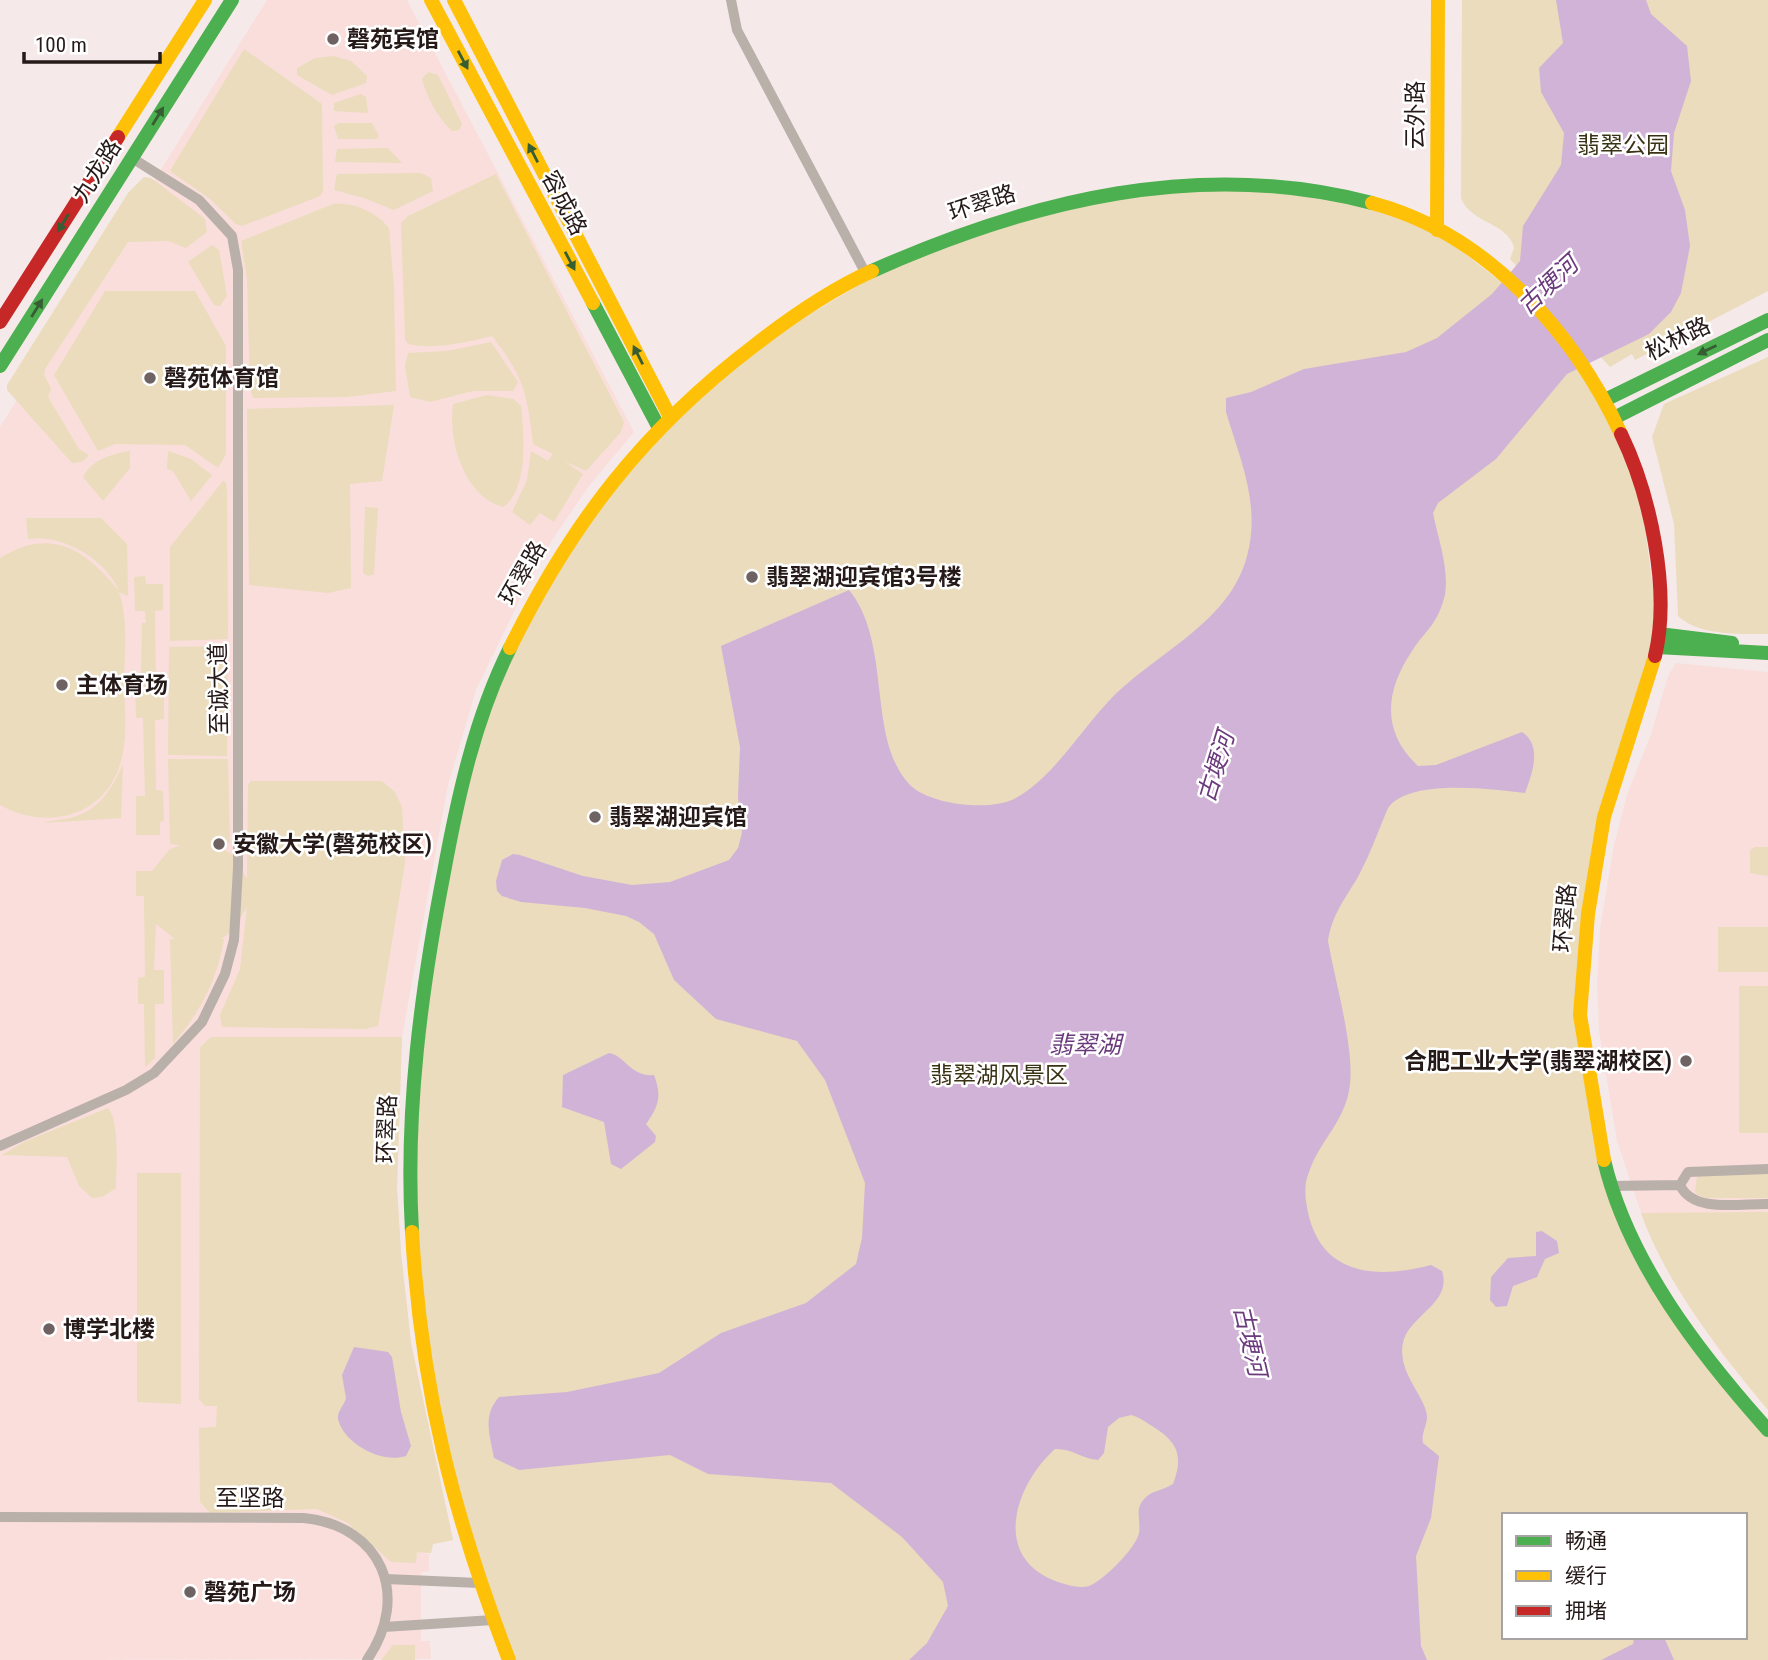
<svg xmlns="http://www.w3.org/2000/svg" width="1768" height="1660" font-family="'Roboto Condensed','Noto Sans SC',sans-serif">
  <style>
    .built { fill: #fadedb }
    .green { fill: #eadcbc; fill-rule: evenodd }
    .water { fill: #d2b3d8; fill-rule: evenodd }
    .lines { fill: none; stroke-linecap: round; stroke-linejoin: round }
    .street { stroke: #b9b0aa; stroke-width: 10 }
    .fast { stroke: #4caf50; stroke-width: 14 }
    .slow { stroke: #ffc107; stroke-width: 14 }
    .jam { stroke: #c62828; stroke-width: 14 }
    .oneway { fill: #375d32 }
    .poi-dot { fill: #6e6362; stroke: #fff; stroke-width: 2.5 }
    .labels { text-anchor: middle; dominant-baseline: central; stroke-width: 5; stroke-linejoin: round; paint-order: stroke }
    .poi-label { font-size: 23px; font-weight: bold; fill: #261a19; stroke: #fff; text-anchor: start }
    .street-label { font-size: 23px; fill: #261a19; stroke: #fff }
    .park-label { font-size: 23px; fill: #3a3214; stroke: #fff }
    .water-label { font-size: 24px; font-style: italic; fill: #6b3a7c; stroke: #fff }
  </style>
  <rect width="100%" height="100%" fill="#f5eae9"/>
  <path class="built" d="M 267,0 L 407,0 L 634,432 L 589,486 L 552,540 L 522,595 L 476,690 L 448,785 L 402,1037 L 397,1187 L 401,1253 L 411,1343 L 453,1540 L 433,1544 L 431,1553 L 421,1553 L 429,1554 L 429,1571 L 421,1572 L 421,1641 L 430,1641 L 431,1659 L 0,1660 L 0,427 Z
    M 1676,663 L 1768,672 L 1768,1410 L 1722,1354 L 1687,1303 L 1644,1222 L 1617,1141 L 1599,1031 L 1597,983 L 1600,929 L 1614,845 L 1627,795 L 1651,734 L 1668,676 Z"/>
  <path class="green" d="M 1462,0 L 1768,0 L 1768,291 L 1635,360 L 1632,354 L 1610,367 L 1510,259 L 1514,248 C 1509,223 1470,223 1461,198 Z
    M 244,49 L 322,104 L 323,191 L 320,196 L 242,226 L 236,224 L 210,199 L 170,171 Z
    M 334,56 L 351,61 L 367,76 L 366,83 L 332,95 L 297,75 L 297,68 L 315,58 Z
    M 428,72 L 438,75 L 462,124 L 459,130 L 452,131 C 438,119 427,97 422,79 Z
    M 361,94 L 366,97 L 368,113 L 334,111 L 334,103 Z
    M 339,123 L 372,123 L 379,136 L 376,139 L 338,139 L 334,126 Z
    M 388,148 L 402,163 L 335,162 L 337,149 Z
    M 421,173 L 431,178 L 433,191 L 394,210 L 364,198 L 334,190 L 337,174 Z
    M 496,174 L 624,422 L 621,432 L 586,471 L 564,461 L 583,474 L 554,522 L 540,513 L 530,525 L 512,512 L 527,480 L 531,451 L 548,461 L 553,454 L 533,444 C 527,393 524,377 492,336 C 467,342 435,350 408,344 L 405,339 L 401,223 L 408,216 Z
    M 144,177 L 151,178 L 200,215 L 205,219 L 207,232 L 186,248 L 168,241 L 128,242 L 45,369 L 44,374 L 51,389 L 48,397 L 79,449 L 89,455 L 82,462 L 72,463 L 7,390 L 7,385 L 128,193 Z
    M 1308,190 L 1427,224 L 1557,326 L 1637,467 L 1659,634 L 1609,800 L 1580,1010 L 1610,1186 L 1657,1283 L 1768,1430 L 1768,1660 L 509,1660 L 459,1522 L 412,1269 L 423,984 L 491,691 L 598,495 L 732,360 L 929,244 L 1127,192 ZM 1504,1515 L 1745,1515 L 1745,1637 L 1504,1637 Z
    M 333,204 C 354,202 376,212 389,228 L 394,288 L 396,391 L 346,397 L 253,398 L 250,388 L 247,279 L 241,241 Z
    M 212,245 L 219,250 L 227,296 L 220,306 L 214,305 L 188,262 Z
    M 105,291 L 195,291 L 226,346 L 226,454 L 218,468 L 185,445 L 115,444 L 98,451 L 54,375 Z
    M 491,342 L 518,382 L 513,391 L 473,391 L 430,402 L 410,397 L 405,365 L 408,353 L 447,351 Z
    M 1768,357 L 1768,634 C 1740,634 1699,636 1678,616 L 1674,524 L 1652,437 L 1664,404 Z
    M 487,395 L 514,399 L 521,406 C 524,434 529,489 503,507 C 463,496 448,440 453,404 Z
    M 394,405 L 382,481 L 350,484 L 351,588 L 328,593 L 249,585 L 247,409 Z
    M 130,451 L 130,468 L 103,501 L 83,477 C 91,460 112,454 130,451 Z
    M 168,451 L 191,459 L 212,475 L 191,501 L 173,471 L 167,469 Z
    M 223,481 L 226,482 L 227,492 L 228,639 L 170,641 L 170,547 Z
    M 365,507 L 378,508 L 374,574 L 368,576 L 363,573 Z
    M 26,518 L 101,518 L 127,544 L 128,596 L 119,592 C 128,619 125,650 124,677 C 124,703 128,732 122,757 C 109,816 48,832 0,805 L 0,558 C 52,525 88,552 119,591 C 105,558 62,534 28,539 Z
    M 145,576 L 146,584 L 163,584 L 163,610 L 155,611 L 156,684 L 164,685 L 164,719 L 155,720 L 156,790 L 163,791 L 164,821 L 160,822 L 160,835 L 136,835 L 136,796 L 145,796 L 143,718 L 136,718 L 135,682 L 145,682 L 145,674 L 141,674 L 142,623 L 146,623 L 145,611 L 135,611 L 134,577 Z
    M 228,646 L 227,756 L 168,755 L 169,647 Z
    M 168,759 L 228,759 L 230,843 L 214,844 L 233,855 L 247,879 L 248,785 L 251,781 L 382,781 L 395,792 L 402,807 L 405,863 L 378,1026 L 365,1029 L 222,1027 L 220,1015 L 240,969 L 247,907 L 232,931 L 221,939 L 224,939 C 217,981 200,1012 173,1044 L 170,939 L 175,939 L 156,924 L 154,970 L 164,970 L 164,1004 L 155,1004 L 155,1058 L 145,1067 L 144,1004 L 138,1004 L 138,978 L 145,977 L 144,896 L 136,896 L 136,871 L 152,871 L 169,850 L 180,845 L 170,844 Z
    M 123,764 L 121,818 L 43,823 C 52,820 61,820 70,818 C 99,811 112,789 123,764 Z
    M 1755,847 L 1768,847 L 1768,876 L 1750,873 L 1750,850 Z
    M 1718,927 L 1768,927 L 1768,972 L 1718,972 Z
    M 1739,986 L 1768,986 L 1768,1133 L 1739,1133 Z
    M 211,1037 L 402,1037 L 397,1187 L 401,1253 L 411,1343 L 453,1540 L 433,1544 L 431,1553 L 417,1552 L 416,1563 L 391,1562 L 348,1523 L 317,1509 L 210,1513 L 200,1502 L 199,1428 L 216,1427 L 217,1406 L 205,1406 L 199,1399 L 200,1047 Z
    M 108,1108 C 120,1122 116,1169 116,1188 L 102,1197 L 92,1198 L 79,1186 L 67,1157 L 2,1155 L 26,1141 Z
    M 137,1173 L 181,1173 L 181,1404 L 137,1402 Z
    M 1768,1173 L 1768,1198 L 1704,1198 L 1695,1193 L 1697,1176 Z
    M 1768,1212 L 1768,1410 C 1721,1353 1666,1284 1641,1213 Z
    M 393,1645 L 415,1645 L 415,1660 L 381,1660 Z"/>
  <path class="water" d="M 1556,0 L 1646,0 L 1651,14 L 1687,46 L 1691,81 L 1674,133 L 1671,171 L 1685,210 L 1690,246 L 1681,293 L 1671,312 L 1649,334 L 1567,374 L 1496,459 L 1438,503 L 1433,513 C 1438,539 1452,576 1443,602 C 1435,627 1424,632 1412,651 C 1385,691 1381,732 1418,766 L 1436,765 L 1522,732 C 1543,746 1532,774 1525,793 C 1492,789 1409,778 1388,808 C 1379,829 1371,852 1360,873 C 1347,897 1332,913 1328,941 C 1335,981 1354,1045 1350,1084 C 1346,1122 1319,1140 1308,1175 C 1303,1188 1306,1204 1309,1217 C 1325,1278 1381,1278 1431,1265 L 1442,1271 C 1452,1302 1413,1314 1404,1339 C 1394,1371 1427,1397 1427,1417 C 1427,1426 1421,1433 1423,1443 L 1439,1456 L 1431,1518 L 1416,1556 L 1421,1646 L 1427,1660 L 909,1660 L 927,1643 L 948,1606 L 943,1582 L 902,1537 L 831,1483 L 708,1474 L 670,1455 L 519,1470 L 494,1458 C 490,1435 482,1416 499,1397 L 567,1392 L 659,1373 L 721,1333 L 806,1303 L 856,1264 L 862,1238 L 865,1183 L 825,1080 L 797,1041 L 716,1019 L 674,980 L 654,934 L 639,922 L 626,916 L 585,908 L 521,902 L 502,896 L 497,891 L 496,881 L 502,860 L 513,854 L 520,855 L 583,876 L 632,885 L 670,882 L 729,860 L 738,848 L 742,833 L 738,797 L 740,747 L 721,646 L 849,590 C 893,644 866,739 910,785 C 930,805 991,812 1016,798 C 1053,777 1079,733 1107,703 C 1153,653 1229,625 1247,556 C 1261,505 1240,459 1226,412 L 1226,398 L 1251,392 L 1304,369 L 1406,352 L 1437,338 L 1492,294 L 1520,261 L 1523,226 L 1561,165 L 1564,133 L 1541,92 L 1539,68 L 1563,43 ZM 1131,1415 C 1140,1417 1147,1423 1155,1428 C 1179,1443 1183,1458 1173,1484 C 1164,1490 1151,1491 1145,1498 C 1134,1509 1141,1519 1139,1533 C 1136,1548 1103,1581 1089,1586 C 1079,1589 1068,1585 1058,1582 C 990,1558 1015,1485 1055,1449 C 1071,1448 1083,1459 1098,1460 L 1104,1453 L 1108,1427 L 1119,1418 Z
    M 609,1053 C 626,1056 630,1077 654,1075 C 662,1096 659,1106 646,1124 L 656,1136 L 655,1142 L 621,1169 L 611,1164 L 604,1122 L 562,1107 L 563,1075 Z
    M 1542,1231 L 1557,1241 L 1559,1253 L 1545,1259 L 1537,1277 L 1513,1286 L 1507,1306 L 1496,1307 L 1490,1300 L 1491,1277 L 1508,1258 L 1536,1256 L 1536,1232 Z
    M 354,1347 L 388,1352 L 392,1357 L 401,1412 L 411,1446 L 406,1456 C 382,1464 344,1444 338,1419 C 337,1411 344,1406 346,1398 L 342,1375 Z
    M 1634,1637 L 1664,1637 L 1674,1660 L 1601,1660 L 1633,1644 Z"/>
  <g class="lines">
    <path class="street" d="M 731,0 L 737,30 L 866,274
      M 0,1146 L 126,1090 L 154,1073 L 202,1022 L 225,974 L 234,940 L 238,868 L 238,270 L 232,236 L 199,200 L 132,158
      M 1680,1185 C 1693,1214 1742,1203 1768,1204
      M 1610,1186 L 1680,1185 L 1688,1172 L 1768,1169
      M 0,1517 L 304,1518 C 382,1526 411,1596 367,1660
      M 386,1579 L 479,1583
      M 384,1627 L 493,1620"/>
    <path class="fast" d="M 872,271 C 1031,200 1200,158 1372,203
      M 593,303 L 658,426
      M 0,366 L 232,0
      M 1607,399 L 1768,320
      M 1616,417 L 1768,340
      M 1659,634 L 1732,643
      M 1657,647 L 1768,653
      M 1604,1160 C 1628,1262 1700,1354 1768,1430
      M 412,1232 C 405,1111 421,991 444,872 C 458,796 475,718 510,648"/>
    <path class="slow" d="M 431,0 L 593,303
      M 454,0 L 669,415
      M 118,137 L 205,0
      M 1372,203 C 1486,233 1573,331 1621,434
      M 1437,230 L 1438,0
      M 510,648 C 571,524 643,430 755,345 C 791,317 830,290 872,271
      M 1604,1160 L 1580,1015 L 1588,914 L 1604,817 L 1655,656
      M 412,1232 C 421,1389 453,1514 509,1660"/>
    <path class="jam" d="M 0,322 L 118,137
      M 1621,434 C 1650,494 1671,590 1655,656"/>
  </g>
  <defs><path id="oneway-solid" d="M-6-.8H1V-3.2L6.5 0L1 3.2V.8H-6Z" transform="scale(1.75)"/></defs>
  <g class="oneway">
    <use href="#oneway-solid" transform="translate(463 60) rotate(62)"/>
    <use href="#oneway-solid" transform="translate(158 116) rotate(-58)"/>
    <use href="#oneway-solid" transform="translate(533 153) rotate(-117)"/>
    <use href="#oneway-solid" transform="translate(63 223) rotate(122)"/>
    <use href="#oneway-solid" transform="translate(570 261) rotate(62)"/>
    <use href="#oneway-solid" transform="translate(37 308) rotate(-58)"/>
    <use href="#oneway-solid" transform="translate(1707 350) rotate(154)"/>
    <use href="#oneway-solid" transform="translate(638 355) rotate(-117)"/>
  </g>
  <g class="poi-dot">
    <circle cx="333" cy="39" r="7"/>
    <circle cx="150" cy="378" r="7"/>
    <circle cx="752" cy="577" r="7"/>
    <circle cx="62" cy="685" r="7"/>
    <circle cx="595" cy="817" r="7"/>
    <circle cx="219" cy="844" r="7"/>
    <circle cx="1686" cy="1061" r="7"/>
    <circle cx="49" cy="1329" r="7"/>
    <circle cx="190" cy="1592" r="7"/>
  </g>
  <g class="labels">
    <g class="poi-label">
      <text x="347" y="39">磬苑宾馆</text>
      <text x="164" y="378">磬苑体育馆</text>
      <text x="766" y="577">翡翠湖迎宾馆3号楼</text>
      <text x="76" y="685">主体育场</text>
      <text x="609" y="817">翡翠湖迎宾馆</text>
      <text x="233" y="844">安徽大学(磬苑校区)</text>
      <text x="1672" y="1061" text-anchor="end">合肥工业大学(翡翠湖校区)</text>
      <text x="63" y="1329">博学北楼</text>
      <text x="204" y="1592">磬苑广场</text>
    </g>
    <g class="street-label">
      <text transform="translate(1415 115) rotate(-90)">云外路</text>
      <text transform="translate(97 171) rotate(-58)">九龙路</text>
      <text transform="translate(564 203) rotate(62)">容成路</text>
      <text transform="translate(982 203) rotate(-18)">环翠路</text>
      <text transform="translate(1678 339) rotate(-26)">松林路</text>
      <text transform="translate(523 573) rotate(-60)">环翠路</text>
      <text transform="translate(219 689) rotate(-91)">至诚大道</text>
      <text transform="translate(1565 918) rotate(-85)">环翠路</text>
      <text transform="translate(387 1129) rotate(-88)">环翠路</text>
      <text x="250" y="1498">至坚路</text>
    </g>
    <g class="park-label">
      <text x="1623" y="145">翡翠公园</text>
      <text x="999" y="1075">翡翠湖风景区</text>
    </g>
    <g class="water-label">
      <text transform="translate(1548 285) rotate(-43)">古埂河</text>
      <text transform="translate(1216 767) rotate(-73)">古埂河</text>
      <text x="1085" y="1045">翡翠湖</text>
      <text transform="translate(1250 1341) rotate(77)">古埂河</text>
    </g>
  </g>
  <rect x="1502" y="1513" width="245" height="126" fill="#ffffff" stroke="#a8a3a3" stroke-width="2"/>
  <rect x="1516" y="1536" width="35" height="10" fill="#4caf50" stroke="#a8a3a3" stroke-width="2"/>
  <text x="1565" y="1548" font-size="21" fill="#261a19">畅通</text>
  <rect x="1516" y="1571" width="35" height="10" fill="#ffc107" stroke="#a8a3a3" stroke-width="2"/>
  <text x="1565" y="1583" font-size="21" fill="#261a19">缓行</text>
  <rect x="1516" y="1606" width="35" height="10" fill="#c62828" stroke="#a8a3a3" stroke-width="2"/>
  <text x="1565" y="1618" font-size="21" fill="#261a19">拥堵</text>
  <path d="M24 52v10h136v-10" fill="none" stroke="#261a19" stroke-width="3.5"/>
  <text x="35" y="52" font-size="21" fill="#261a19" stroke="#ffffff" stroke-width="5" paint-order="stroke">100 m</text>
</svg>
